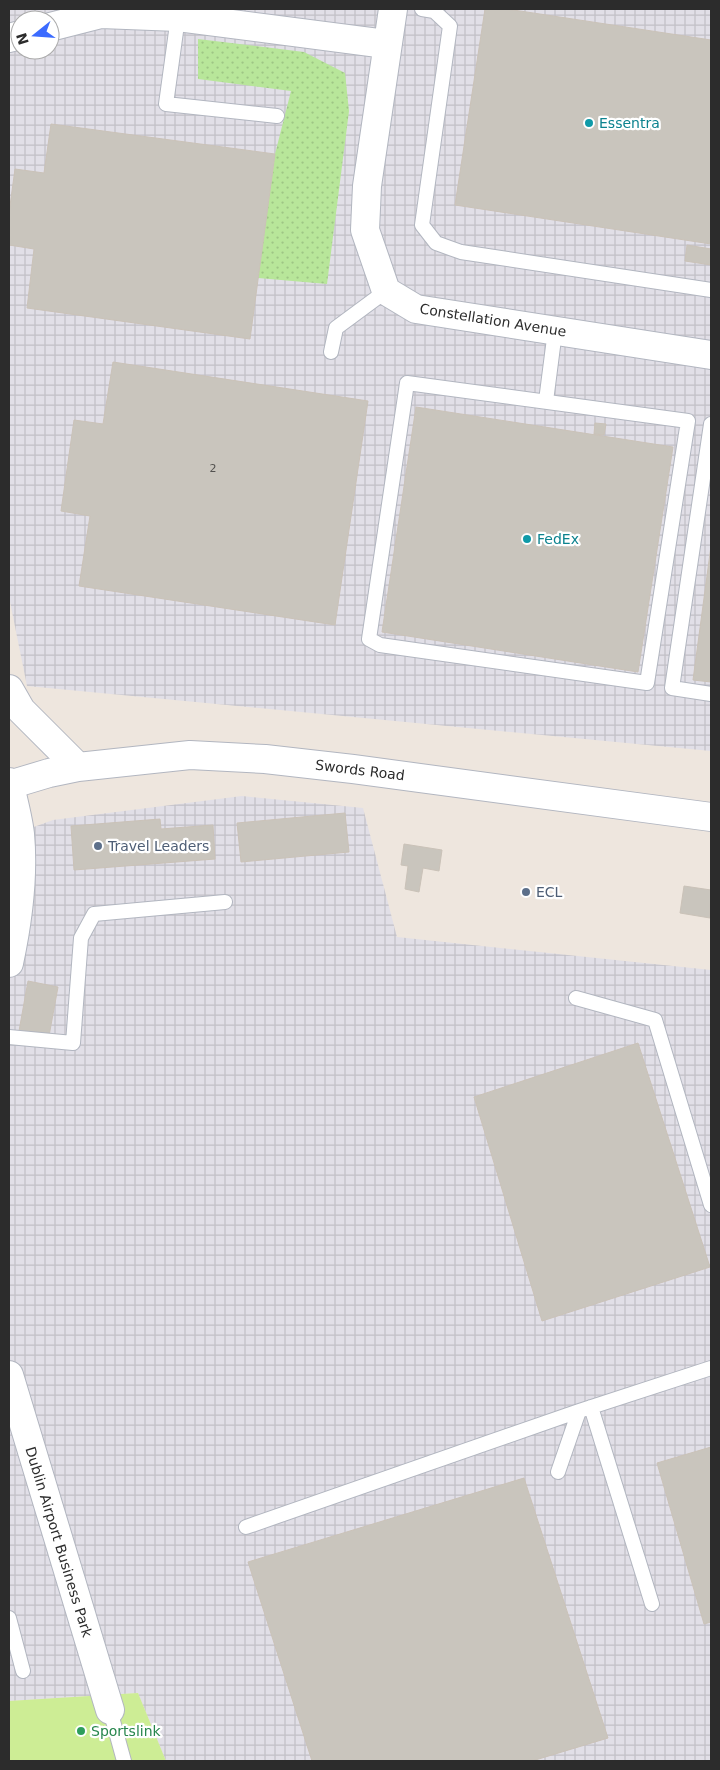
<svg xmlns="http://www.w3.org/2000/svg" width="720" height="1770" font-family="'DejaVu Sans',sans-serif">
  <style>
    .industrial { fill: url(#industrial-grid); fill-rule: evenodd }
    .grass { fill: url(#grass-dots) }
    .pitch { fill: #cded95 }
    .building { fill: #c9c5bd; stroke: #cac2b8 }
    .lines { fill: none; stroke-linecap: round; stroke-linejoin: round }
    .lane-casing { stroke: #b2b6c0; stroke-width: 16 }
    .street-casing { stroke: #b2b6c0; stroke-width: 30 }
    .secondary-casing { stroke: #b2b6c0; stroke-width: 30 }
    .lane { stroke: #fff; stroke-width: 14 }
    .street { stroke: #fff; stroke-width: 28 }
    .secondary { stroke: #fff; stroke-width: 28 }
    .culture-dot { fill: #0f9aa8; stroke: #fff; stroke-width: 2 }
    .service-dot { fill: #5c6f8a; stroke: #fff; stroke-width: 2 }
    .leisure-dot { fill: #2e9e5b; stroke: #fff; stroke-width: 2 }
    .labels { text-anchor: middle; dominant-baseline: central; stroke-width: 4.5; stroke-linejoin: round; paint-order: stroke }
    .number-label { font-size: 11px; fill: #535250 }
    .culture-label { font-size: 14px; fill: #0d838f; stroke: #fff; text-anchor: start }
    .street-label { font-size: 14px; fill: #2c2c2c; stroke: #fff }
    .service-label { font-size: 14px; fill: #4e5e75; stroke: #fff; text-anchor: start }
    .leisure-label { font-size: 14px; fill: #27864d; stroke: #fff; text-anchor: start }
  </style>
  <defs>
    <pattern id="industrial-grid" width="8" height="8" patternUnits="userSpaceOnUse" patternTransform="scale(1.25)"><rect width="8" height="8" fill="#e1dfe7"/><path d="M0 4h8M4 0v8" fill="none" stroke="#c1c0c6"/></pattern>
    <pattern id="grass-dots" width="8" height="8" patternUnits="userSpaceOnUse" patternTransform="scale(1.25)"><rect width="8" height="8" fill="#b8e69a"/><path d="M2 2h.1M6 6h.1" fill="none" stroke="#9ec585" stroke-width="1.8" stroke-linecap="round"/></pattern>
  </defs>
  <rect width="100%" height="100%" fill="#eee6de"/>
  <path class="industrial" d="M 9,9 L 711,9 L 711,751 L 27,686 L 9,597 ZM 20,20 L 50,20 L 50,50 L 20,50 Z
    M 242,796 L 363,808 L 397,937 L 711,970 L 711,1761 L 166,1761 L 138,1693 L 9,1701 L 9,836 L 53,820 Z"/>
  <path class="grass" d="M 198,39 L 304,52 L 345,73 L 349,111 L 327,284 L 258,278 L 275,154 L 291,91 L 198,79 Z"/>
  <path class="pitch" d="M 138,1693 L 166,1761 L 9,1761 L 9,1701 Z"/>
  <path class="building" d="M 485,9 L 507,9 L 711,40 L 711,244 L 455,205 Z
    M 51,124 L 275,154 L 250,339 L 27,308 L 34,249 L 9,245 L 9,213 L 15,169 L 44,173 Z
    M 687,245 L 711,249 L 711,265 L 685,261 Z
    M 113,362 L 368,401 L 335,625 L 79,586 L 90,516 L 61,511 L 74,420 L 103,424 Z
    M 416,407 L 673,447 L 638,672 L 382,632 Z
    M 595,423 L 606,424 L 604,435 L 594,434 Z
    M 711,546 L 711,682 L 693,680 Z
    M 345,813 L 349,852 L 241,862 L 237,823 Z
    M 160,819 L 161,829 L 213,825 L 215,859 L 74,870 L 71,826 Z
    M 404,844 L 442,850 L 439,871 L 423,868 L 419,892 L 405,889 L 408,866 L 401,865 Z
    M 684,886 L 711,890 L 710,918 L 680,913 Z
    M 28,981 L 58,987 L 49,1036 L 19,1031 Z
    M 638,1043 L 710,1267 L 542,1321 L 474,1097 Z
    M 711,1447 L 711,1622 L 704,1624 L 657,1463 Z
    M 524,1478 L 608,1738 L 532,1761 L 312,1761 L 248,1562 Z"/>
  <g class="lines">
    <defs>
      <path id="lane" d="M 422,9 L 434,11 L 450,26 L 422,225 L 436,243 L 461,252 L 711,290
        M 178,17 L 166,104 L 277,116
        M 331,352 L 336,328 L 386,291
        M 407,383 L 688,421 L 647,683 L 380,645 L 369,639 Z
        M 546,401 L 555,331
        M 711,424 L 672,688 L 711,694
        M 576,998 L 655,1020 L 711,1205
        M 9,1037 L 73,1043 L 81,938 L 94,914 L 225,902
        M 591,1407 L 652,1604
        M 558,1472 L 579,1411
        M 246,1527 L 579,1411 L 711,1368
        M 9,1618 L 23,1671
        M 110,1710 L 124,1761"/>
      <path id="street" d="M 393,9 L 367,186 L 365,230 L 386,291 L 416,309 L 711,355
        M 50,27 L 101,14 L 178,17 L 386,44
        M 9,38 L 20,35
        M 9,782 C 13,799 18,817 20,834 C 24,877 18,921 9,963
        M 9,1375 L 110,1710"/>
      <path id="secondary" d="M 9,689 L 21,710 L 78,767
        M 9,785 L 49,773 L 78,767 L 190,755 L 265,759 L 353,769 L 711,817"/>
    </defs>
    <use href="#lane" class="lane-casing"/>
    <use href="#street" class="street-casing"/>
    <use href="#secondary" class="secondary-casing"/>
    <use href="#lane" class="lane"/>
    <use href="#street" class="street"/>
    <use href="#secondary" class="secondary"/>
  </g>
  <g class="culture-dot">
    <circle cx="589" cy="123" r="5"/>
    <circle cx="527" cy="539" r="5"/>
  </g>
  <g class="service-dot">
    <circle cx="98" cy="846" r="5"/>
    <circle cx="526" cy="892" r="5"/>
  </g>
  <circle class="leisure-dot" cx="81" cy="1731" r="5"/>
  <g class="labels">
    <g class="number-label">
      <text x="213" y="468">2</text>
    </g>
    <g class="culture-label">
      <text x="599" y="123">Essentra</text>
      <text x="537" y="539">FedEx</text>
    </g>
    <g class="street-label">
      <text transform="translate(493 320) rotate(9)">Constellation Avenue</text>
      <text transform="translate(360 770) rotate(7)">Swords Road</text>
      <text transform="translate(59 1542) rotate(73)">Dublin Airport Business Park</text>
    </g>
    <g class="service-label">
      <text x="108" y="846">Travel Leaders</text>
      <text x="536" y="892">ECL</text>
    </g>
    <g class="leisure-label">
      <text x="91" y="1731">Sportslink</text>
    </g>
  </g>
  <rect width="720" height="1770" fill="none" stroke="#2c2c2c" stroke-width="20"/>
  <g transform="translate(35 35) rotate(253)"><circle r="24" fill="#ffffff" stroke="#ababab"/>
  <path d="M0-4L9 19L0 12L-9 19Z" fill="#3b6bff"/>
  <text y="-8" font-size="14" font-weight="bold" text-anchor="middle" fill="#2c2c2c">N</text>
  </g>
</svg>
